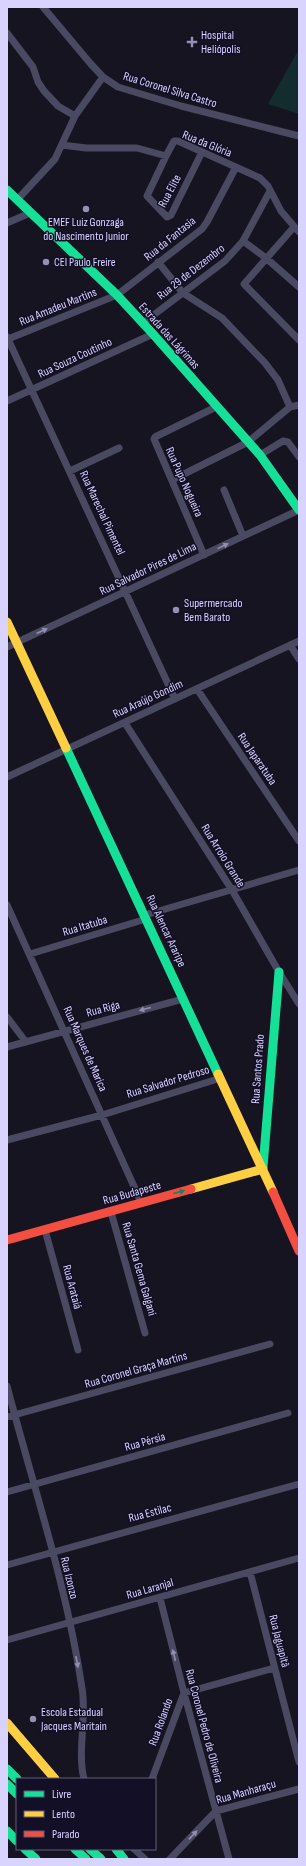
<svg xmlns="http://www.w3.org/2000/svg" width="306" height="1866" font-family="'Sofia Sans Condensed',sans-serif">
  <style>
    .garden { fill: #132c2d }
    .lines { fill: none; stroke-linecap: round; stroke-linejoin: round }
    .street { stroke: #4a4962; stroke-width: 7 }
    .fast { stroke: #16e098; stroke-width: 9 }
    .slow { stroke: #ffcf43; stroke-width: 9 }
    .jam { stroke: #f24e42; stroke-width: 9 }
    .oneway { fill: #928eb0 }
    .oneway2 { fill: #158265 }
    .poi-dot { fill: #9591b1; stroke: #130f26; stroke-width: 1.5 }
    .labels { text-anchor: middle; dominant-baseline: central; stroke-width: 3; stroke-linejoin: round; paint-order: stroke }
    .poi-label { font-size: 12px; fill: #d9d4ff; stroke: #130f26; text-anchor: start }
    .street-label { font-size: 12px; fill: #d9d4ff; stroke: #130f26 }
  </style>
  <rect width="100%" height="100%" fill="#161421"/>
  <path class="garden" d="M 299,49 L 299,114 L 268,104 Z"/>
  <g class="lines">
    <path class="street" d="M 43,7 L 90,63 L 103,77 L 118,87 L 181,106 L 299,136
      M 7,33 L 33,67 L 38,82 L 44,91 L 58,106 L 75,116
      M 62,145 L 86,148 L 137,148 L 166,156 L 174,141 L 178,141 L 260,178 L 268,186 L 281,211 L 299,232
      M 166,156 L 147,196 L 167,217 L 171,215 L 202,152
      M 17,200 L 55,159 L 75,116 L 103,77
      M 7,223 L 30,213
      M 294,227 L 244,284 L 299,340
      M 243,241 L 266,258 L 299,287
      M 158,262 L 183,293 L 222,318 L 265,363 L 278,380 L 290,407
      M 143,323 L 225,261 L 243,241 L 270,191
      M 7,337 L 175,699
      M 8,339 L 117,295 L 202,229 L 207,222 L 236,167
      M 7,401 L 153,334
      M 260,455 L 283,441 L 288,442 L 299,457
      M 70,471 L 119,448
      M 172,480 L 248,442 L 290,407 L 299,405
      M 224,490 L 243,536
      M 204,555 L 154,439 L 155,437 L 216,407
      M 290,645 L 299,659
      M 7,647 L 299,510
      M 197,689 L 299,841
      M 125,723 L 232,890 L 279,972 L 299,1004
      M 7,777 L 299,641
      M 7,905 L 141,1202
      M 145,915 L 299,870
      M 30,954 L 146,919
      M 7,1017 L 26,1042
      M 7,1047 L 183,999
      M 7,1140 L 102,1115 L 221,1078
      M 111,1212 L 145,1333
      M 45,1230 L 78,1350
      M 7,1386 C 33,1486 67,1586 82,1688 C 87,1718 77,1751 84,1779
      M 7,1417 L 270,1344
      M 7,1492 L 288,1413
      M 7,1565 L 299,1484
      M 250,1572 L 299,1762
      M 160,1598 L 184,1693 L 229,1859
      M 7,1640 L 299,1558
      M 152,1779 L 184,1693 L 274,1668
      M 134,1849 L 145,1859
      M 170,1859 L 216,1811 L 299,1789"/>
    <path class="fast" d="M 7,190 L 117,295 L 153,334 L 260,455 L 299,510
      M 66,748 L 218,1074
      M 263,1167 L 279,972
      M 7,1769 L 17,1779
      M 7,1784 L 17,1794
      M 7,1831 L 17,1841
      M 25,1849 L 36,1859
      M 75,1849 L 86,1859
      M 90,1849 L 101,1859
      M 116,1849 L 124,1859"/>
    <path class="slow" d="M 7,622 L 66,748
      M 218,1074 L 273,1192
      M 191,1189 L 263,1169
      M 7,1723 L 55,1779"/>
    <path class="jam" d="M 273,1192 L 299,1251
      M 7,1240 L 191,1189"/>
  </g>
  <defs><path id="oneway-solid" d="M-6-.8H1V-3.2L6.5 0L1 3.2V.8H-6Z"/></defs>
  <g class="oneway">
    <use href="#oneway-solid" transform="translate(223 546) rotate(-26)"/>
    <use href="#oneway-solid" transform="translate(42 631) rotate(-25)"/>
    <use href="#oneway-solid" transform="translate(145 1009) rotate(165)"/>
    <use href="#oneway-solid" transform="translate(174 1655) rotate(-104)"/>
    <use href="#oneway-solid" transform="translate(77 1662) rotate(79)"/>
    <use href="#oneway-solid" transform="translate(193 1835) rotate(-47)"/>
  </g>
  <use class="oneway2" href="#oneway-solid" transform="translate(179 1192) rotate(-15)"/>
  <g class="poi-dot">
    <path d="M190 36h4v4h4v4h-4v4h-4v-4h-4v-4h4z"/>
    <circle cx="86" cy="209" r="4"/>
    <circle cx="46" cy="262" r="4"/>
    <circle cx="176" cy="610" r="4"/>
    <circle cx="33" cy="1719" r="4"/>
  </g>
  <g class="labels">
    <g class="poi-label">
      <text x="201" y="35">Hospital<tspan x="201" dy="14">Heliópolis</tspan></text>
      <text x="86" y="222" text-anchor="middle">EMEF Luiz Gonzaga<tspan x="86" dy="14">do Nascimento Junior</tspan></text>
      <text x="54" y="262">CEI Paulo Freire</text>
      <text x="184" y="603">Supermercado<tspan x="184" dy="14">Bem Barato</tspan></text>
      <text x="41" y="1712">Escola Estadual<tspan x="41" dy="14">Jacques Maritain</tspan></text>
    </g>
    <g class="street-label">
      <text transform="translate(170 90) rotate(17)">Rua Coronel Silva Castro</text>
      <text transform="translate(207 144) rotate(22)">Rua da Glória</text>
      <text transform="translate(170 191) rotate(-62)">Rua Elite</text>
      <text transform="translate(170 239) rotate(-39)">Rua da Fantasia</text>
      <text transform="translate(191 272) rotate(-38)">Rua 29 de Dezembro</text>
      <text transform="translate(58 307) rotate(-22)">Rua Amadeu Martins</text>
      <text transform="translate(169 336) rotate(48)">Estrada das Lágrimas</text>
      <text transform="translate(75 358) rotate(-25)">Rua Souza Coutinho</text>
      <text transform="translate(184 482) rotate(66)">Rua Pupo Nogueira</text>
      <text transform="translate(102 513) rotate(65)">Rua Marechal Pimentel</text>
      <text transform="translate(148 569) rotate(-26)">Rua Salvador Pires de Lima</text>
      <text transform="translate(148 699) rotate(-25)">Rua Araújo Gondim</text>
      <text transform="translate(257 759) rotate(56)">Rua Japaratuba</text>
      <text transform="translate(223 856) rotate(58)">Rua Arroio Grande</text>
      <text transform="translate(85 926) rotate(-17)">Rua Itatuba</text>
      <text transform="translate(166 931) rotate(65)">Rua Alencar Araripe</text>
      <text transform="translate(103 1009) rotate(-15)">Rua Riga</text>
      <text transform="translate(85 1049) rotate(66)">Rua Marques de Marica</text>
      <text transform="translate(258 1069) rotate(-86)">Rua Santos Prado</text>
      <text transform="translate(168 1082) rotate(-17)">Rua Salvador Pedroso</text>
      <text transform="translate(132 1193) rotate(-16)">Rua Budapeste</text>
      <text transform="translate(139 1269) rotate(74)">Rua Santa Gema Galgani</text>
      <text transform="translate(72 1287) rotate(75)">Rua Arataiá</text>
      <text transform="translate(136 1370) rotate(-16)">Rua Coronel Graça Martins</text>
      <text transform="translate(145 1442) rotate(-16)">Rua Pérsia</text>
      <text transform="translate(150 1513) rotate(-15)">Rua Estilac</text>
      <text transform="translate(69 1578) rotate(76)">Rua Izonzo</text>
      <text transform="translate(150 1589) rotate(-16)">Rua Laranjal</text>
      <text transform="translate(279 1641) rotate(76)">Rua Jaguapitâ</text>
      <text transform="translate(161 1722) rotate(-70)">Rua Rolando</text>
      <text transform="translate(204 1726) rotate(75)">Rua Coronel Pedro de Oliveira</text>
      <text transform="translate(246 1792) rotate(-16)">Rua Manharaçu</text>
    </g>
  </g>
  <rect width="306" height="1866" fill="none" stroke="#d9d4ff" stroke-width="16"/>
  <rect x="16" y="1778" width="140" height="72" fill="#130f26" stroke="#625e7d"/>
  <rect x="24" y="1791" width="20" height="6" fill="#16e098" stroke="#625e7d"/>
  <text x="52" y="1798" font-size="12" fill="#d9d4ff">Livre</text>
  <rect x="24" y="1811" width="20" height="6" fill="#ffcf43" stroke="#625e7d"/>
  <text x="52" y="1818" font-size="12" fill="#d9d4ff">Lento</text>
  <rect x="24" y="1831" width="20" height="6" fill="#f24e42" stroke="#625e7d"/>
  <text x="52" y="1838" font-size="12" fill="#d9d4ff">Parado</text>
</svg>
